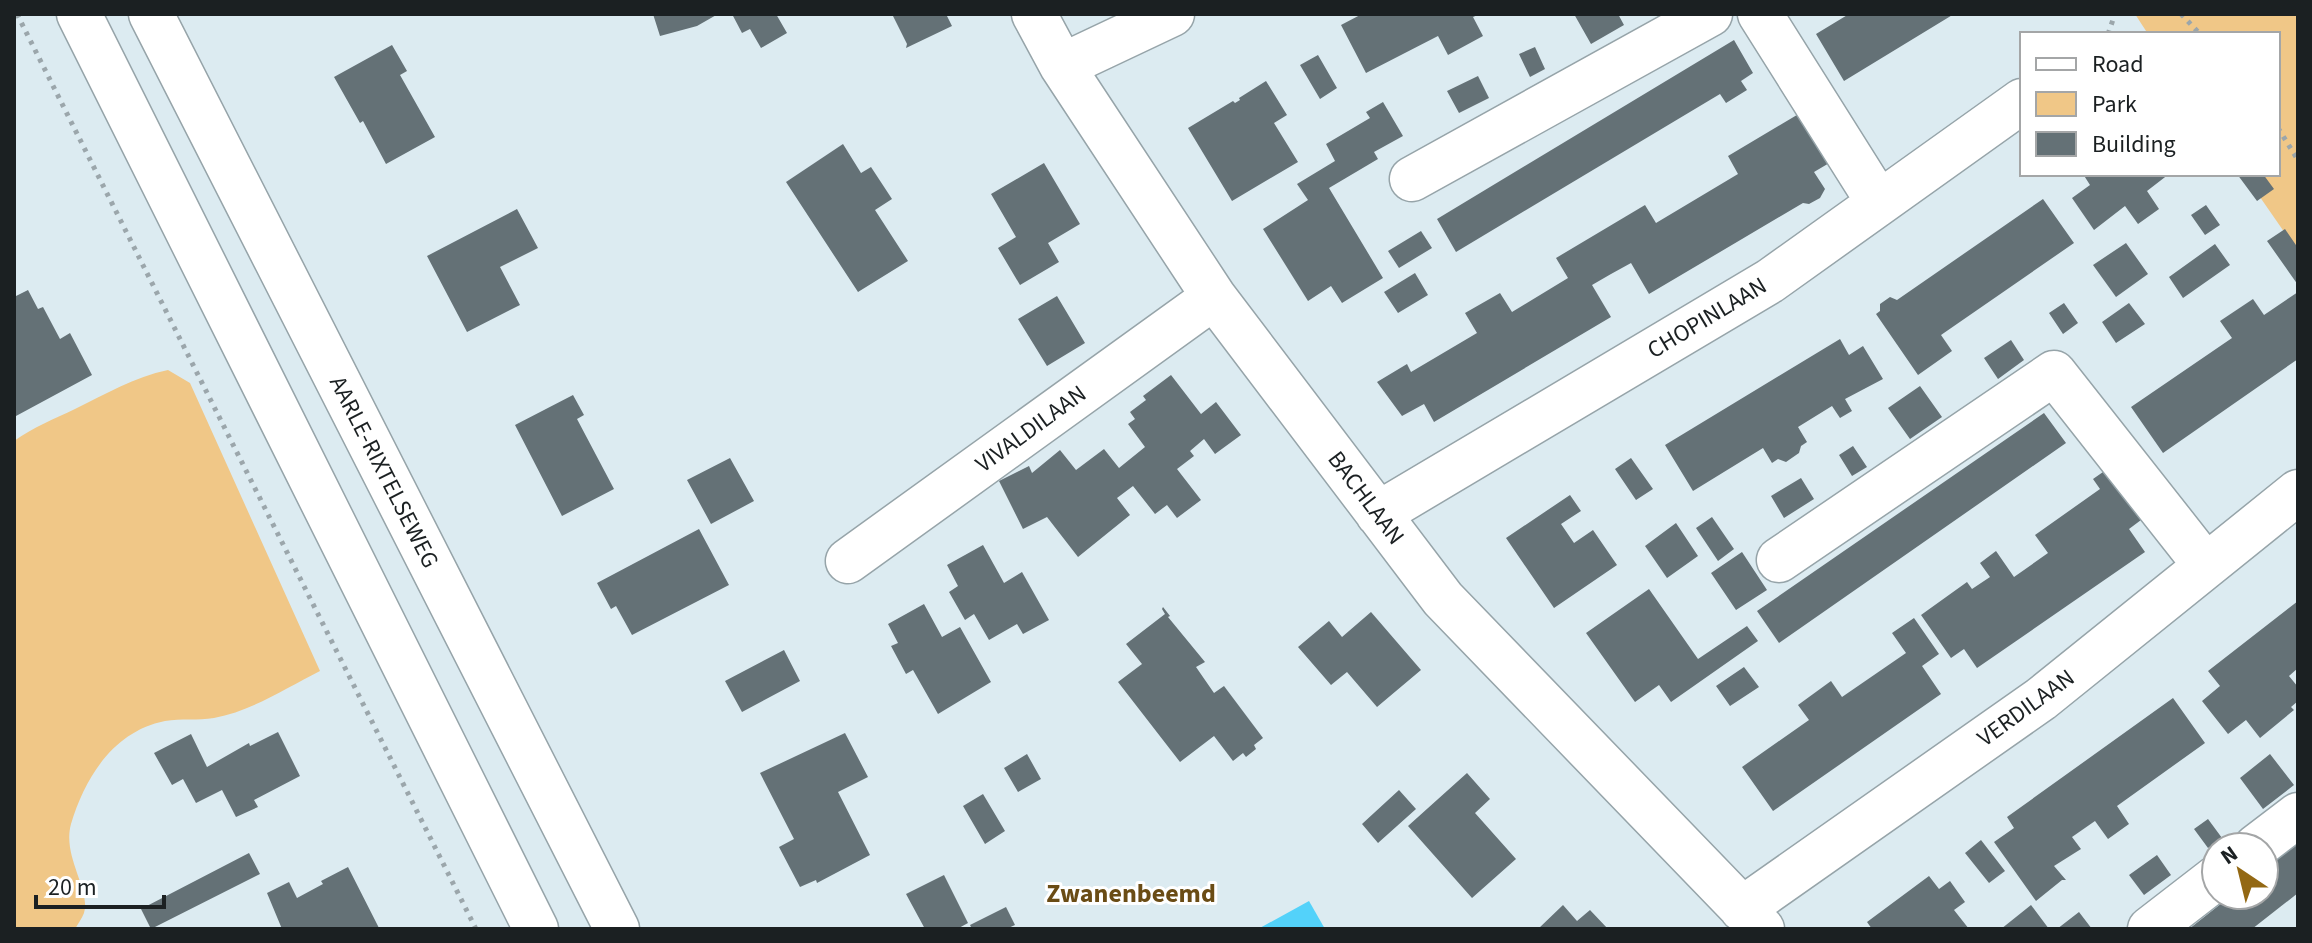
<svg xmlns="http://www.w3.org/2000/svg" width="2312" height="943" font-family="'Source Sans 3',sans-serif">
  <style>
    .green { fill: #f0c787 }
    .water { fill: #53d2fa }
    .building { fill: #647176 }
    .lines { fill: none; stroke-linecap: round; stroke-linejoin: round }
    .minor-casing { stroke: #96a4a9; stroke-width: 47 }
    .path { stroke: #9ba6ab; stroke-width: 5; stroke-dasharray: 4 6; stroke-linecap: butt }
    .minor { stroke: #fff; stroke-width: 44 }
    .labels { text-anchor: middle; dominant-baseline: central; stroke-width: 6; stroke-linejoin: round; paint-order: stroke }
    .street-label { font-size: 24px; fill: #1b2022; stroke: #fff }
    .neighbourhood-label { font-size: 26px; font-weight: bold; fill: #6a4c15; stroke: #fff }
  </style>
  <rect width="100%" height="100%" fill="#dcebf1"/>
  <path class="green" d="M 2135,14 L 2298,14 L 2298,252 L 2244,174 L 2278,174 L 2278,34 L 2148,34 Z
    M 168,370 L 190,383 L 320,671 C 286,688 252,711 214,718 C 198,721 181,718 165,721 C 114,731 85,777 71,824 C 62,857 91,889 84,913 C 82,918 78,924 75,929 L 14,929 L 14,441 C 34,427 54,419 75,409 C 106,394 134,377 168,370 Z"/>
  <path class="water" d="M 1309,901 L 1325,929 L 1258,929 Z"/>
  <path class="building" d="M 653,14 L 718,14 L 697,26 L 660,36 Z
    M 732,14 L 776,14 L 787,33 L 761,48 L 750,29 L 742,33 Z
    M 892,14 L 946,14 L 952,26 L 906,48 L 907,44 Z
    M 1362,14 L 1480,14 L 1473,17 L 1483,36 L 1448,55 L 1438,36 L 1366,73 L 1341,25 Z
    M 1574,14 L 1618,14 L 1624,25 L 1591,44 Z
    M 1849,14 L 1954,14 L 1844,81 L 1816,34 Z
    M 1734,40 L 1753,73 L 1741,81 L 1747,90 L 1726,103 L 1720,94 L 1456,252 L 1437,219 Z
    M 392,45 L 407,71 L 400,75 L 435,137 L 386,164 L 363,121 L 360,123 L 334,77 Z
    M 1535,47 L 1545,69 L 1530,77 L 1519,54 Z
    M 1318,55 L 1337,88 L 1320,99 L 1300,65 Z
    M 1478,76 L 1489,98 L 1459,113 L 1447,91 Z
    M 1266,81 L 1287,115 L 1274,123 L 1298,162 L 1232,201 L 1188,128 L 1233,101 L 1235,103 L 1240,100 L 1239,98 Z
    M 1383,102 L 1403,136 L 1374,152 L 1378,159 L 1329,188 L 1383,278 L 1342,303 L 1331,286 L 1308,301 L 1263,229 L 1308,200 L 1297,184 L 1335,161 L 1326,144 L 1370,118 L 1366,112 Z
    M 1807,109 L 1836,159 L 1814,172 L 1825,189 L 1820,198 L 1809,204 L 1803,203 L 1649,294 L 1631,263 L 1611,274 L 1592,285 L 1611,317 L 1434,422 L 1424,404 L 1402,416 L 1377,382 L 1407,364 L 1411,372 L 1477,333 L 1465,313 L 1500,293 L 1512,312 L 1568,278 L 1556,258 L 1645,205 L 1656,223 L 1738,174 L 1728,156 Z
    M 843,144 L 861,173 L 871,167 L 892,199 L 875,210 L 908,261 L 858,292 L 786,182 Z
    M 1044,163 L 1080,224 L 1048,243 L 1059,262 L 1020,285 L 998,248 L 1016,237 L 991,194 Z
    M 2083,174 L 2169,174 L 2147,191 L 2159,209 L 2138,224 L 2125,206 L 2094,230 L 2072,198 L 2090,185 Z
    M 2237,174 L 2263,174 L 2274,189 L 2257,201 Z
    M 2043,199 L 2074,243 L 1941,335 L 1952,351 L 1918,375 L 1876,314 L 1880,311 L 1880,304 L 1890,297 L 1897,300 Z
    M 2206,205 L 2220,225 L 2205,235 L 2191,215 Z
    M 517,209 L 538,248 L 500,267 L 520,305 L 467,332 L 427,256 Z
    M 2285,229 L 2298,248 L 2298,285 L 2267,241 Z
    M 1421,231 L 1432,248 L 1399,268 L 1388,251 Z
    M 2126,243 L 2148,274 L 2116,297 L 2093,265 Z
    M 2215,244 L 2230,265 L 2183,298 L 2169,277 Z
    M 1415,273 L 1428,295 L 1398,313 L 1384,292 Z
    M 28,290 L 38,309 L 43,307 L 60,339 L 70,333 L 92,375 L 16,416 L 14,411 L 14,297 Z
    M 2298,292 L 2298,359 L 2163,453 L 2131,407 L 2232,338 L 2220,321 L 2253,299 L 2264,315 Z
    M 1057,296 L 1085,343 L 1047,366 L 1018,319 Z
    M 2064,303 L 2078,323 L 2063,334 L 2049,313 Z
    M 2129,303 L 2145,324 L 2116,343 L 2102,322 Z
    M 1840,339 L 1849,355 L 1863,346 L 1883,379 L 1845,399 L 1852,411 L 1840,418 L 1832,406 L 1798,427 L 1807,442 L 1801,446 L 1799,453 L 1786,462 L 1778,459 L 1772,463 L 1763,448 L 1693,491 L 1665,445 Z
    M 2011,340 L 2024,360 L 1998,379 L 1984,358 Z
    M 1171,375 L 1201,414 L 1216,402 L 1241,435 L 1215,454 L 1204,439 L 1190,451 L 1194,456 L 1177,469 L 1201,500 L 1177,518 L 1167,505 L 1155,514 L 1133,486 L 1117,498 L 1130,515 L 1078,557 L 1047,517 L 1023,529 L 999,481 L 1029,466 L 1032,473 L 1060,450 L 1076,470 L 1104,449 L 1119,468 L 1145,447 L 1128,424 L 1135,419 L 1130,412 L 1146,400 L 1143,396 Z
    M 1920,386 L 1942,417 L 1910,439 L 1888,408 Z
    M 573,395 L 584,415 L 577,419 L 614,489 L 562,516 L 515,425 Z
    M 2044,413 L 2066,443 L 1779,643 L 1757,611 Z
    M 1853,446 L 1867,467 L 1852,476 L 1839,455 Z
    M 730,458 L 754,501 L 711,524 L 687,480 Z
    M 1631,458 L 1653,489 L 1636,500 L 1615,469 Z
    M 2113,465 L 2145,517 L 2129,529 L 2145,552 L 1977,668 L 1964,649 L 1951,658 L 1921,615 L 1967,582 L 1972,589 L 1990,577 L 1980,563 L 1996,551 L 2014,577 L 2048,553 L 2035,535 L 2100,489 L 2093,479 Z
    M 1801,478 L 1814,499 L 1784,518 L 1771,496 Z
    M 1570,495 L 1581,511 L 1561,524 L 1574,543 L 1593,530 L 1617,565 L 1554,608 L 1506,538 Z
    M 1712,517 L 1734,549 L 1718,561 L 1696,528 Z
    M 1676,523 L 1698,556 L 1667,578 L 1645,546 Z
    M 699,529 L 729,585 L 632,635 L 616,606 L 611,609 L 597,583 Z
    M 983,545 L 1004,583 L 1022,572 L 1049,620 L 1023,634 L 1017,624 L 989,640 L 974,614 L 965,620 L 949,592 L 958,586 L 947,565 Z
    M 1742,552 L 1767,590 L 1736,610 L 1711,573 Z
    M 1649,589 L 1698,659 L 1747,626 L 1758,641 L 1671,702 L 1659,685 L 1635,702 L 1586,633 Z
    M 2298,601 L 2298,668 L 2289,676 L 2298,687 L 2298,701 L 2291,707 L 2294,710 L 2260,738 L 2246,720 L 2228,734 L 2202,701 L 2220,686 L 2208,671 Z
    M 924,604 L 942,637 L 960,627 L 991,682 L 938,714 L 913,670 L 906,674 L 891,646 L 898,643 L 888,624 Z
    M 1163,607 L 1170,616 L 1168,617 L 1205,662 L 1196,667 L 1214,693 L 1224,686 L 1263,738 L 1254,745 L 1256,749 L 1246,757 L 1243,753 L 1233,761 L 1214,736 L 1180,762 L 1118,682 L 1142,664 L 1126,644 L 1165,614 L 1162,609 Z
    M 1371,612 L 1421,670 L 1377,707 L 1347,672 L 1331,685 L 1298,647 L 1329,621 L 1342,637 Z
    M 1914,618 L 1939,654 L 1922,666 L 1941,694 L 1773,811 L 1742,767 L 1809,720 L 1798,705 L 1831,681 L 1842,697 L 1906,653 L 1892,633 Z
    M 784,650 L 800,681 L 742,712 L 725,681 Z
    M 1744,667 L 1759,687 L 1730,706 L 1716,686 Z
    M 2173,698 L 2205,743 L 2117,806 L 2129,824 L 2108,839 L 2095,821 L 2072,837 L 2081,849 L 2054,866 L 2066,880 L 2062,880 L 2036,901 L 1994,842 L 2014,828 L 2007,817 Z
    M 278,732 L 300,776 L 254,800 L 258,807 L 236,817 L 222,790 L 196,803 L 183,779 L 172,785 L 154,753 L 191,734 L 207,767 L 249,743 L 250,746 Z
    M 845,733 L 868,777 L 838,792 L 870,855 L 817,883 L 816,880 L 800,887 L 779,847 L 794,839 L 760,773 Z
    M 1027,754 L 1041,779 L 1018,792 L 1004,768 Z
    M 2270,754 L 2294,785 L 2263,809 L 2240,778 Z
    M 1467,773 L 1490,799 L 1475,813 L 1516,859 L 1472,898 L 1408,826 Z
    M 1399,790 L 1416,809 L 1378,843 L 1362,824 Z
    M 983,794 L 1005,831 L 985,844 L 963,806 Z
    M 2208,819 L 2222,838 L 2208,848 L 2194,829 Z
    M 1981,840 L 2005,871 L 1989,883 L 1965,853 Z
    M 2298,843 L 2298,893 L 2252,929 L 2189,929 L 2232,895 L 2264,895 L 2264,869 Z
    M 249,853 L 260,874 L 151,929 L 141,909 Z
    M 2157,855 L 2171,875 L 2144,895 L 2129,875 Z
    M 348,867 L 379,928 L 282,929 L 267,893 L 289,882 L 297,898 L 323,884 L 321,881 Z
    M 944,875 L 968,923 L 957,929 L 925,929 L 906,894 Z
    M 1929,876 L 1939,889 L 1950,881 L 1965,902 L 1954,910 L 1969,929 L 1872,929 L 1867,922 Z
    M 1563,905 L 1577,921 L 1590,910 L 1608,929 L 1538,929 Z
    M 2031,905 L 2049,929 L 2001,929 Z
    M 1006,907 L 1015,925 L 1006,929 L 972,929 L 970,925 Z
    M 2079,912 L 2092,929 L 2068,929 L 2066,927 L 2057,929 Z"/>
  <g class="lines">
    <defs>
      <path id="minor" d="M 79,14 L 536,929
        M 151,14 L 617,929
        M 1034,14 L 1062,66 L 1214,297 L 1443,599 L 1762,929
        M 1760,14 L 1879,203
        M 1062,66 L 1172,14
        M 1412,179 L 1710,14
        M 1378,514 L 1770,281 L 2022,101
        M 1779,560 L 2054,373 L 2206,566
        M 848,561 L 1214,297
        M 2256,847 L 2298,815
        M 1742,909 L 2041,699 L 2298,492
        M 2150,929 L 2216,878"/>
    </defs>
    <use href="#minor" class="minor-casing"/>
    <path class="path" d="M 17,14 L 476,929
      M 2181,14 L 2200,34
      M 2108,34 L 2115,14
      M 2278,128 L 2298,160"/>
    <use href="#minor" class="minor"/>
  </g>
  <g class="labels">
    <g class="street-label">
      <text transform="translate(1707 318) rotate(-31)">CHOPINLAAN</text>
      <text transform="translate(1031 429) rotate(-36)">VIVALDILAAN</text>
      <text transform="translate(384 472) rotate(63)">AARLE-RIXTELSEWEG</text>
      <text transform="translate(1366 498) rotate(53)">BACHLAAN</text>
      <text transform="translate(2026 708) rotate(-36)">VERDILAAN</text>
    </g>
    <g class="neighbourhood-label">
      <text x="1131" y="893">Zwanenbeemd</text>
    </g>
  </g>
  <rect width="2312" height="943" fill="none" stroke="#1b2022" stroke-width="32"/>
  <rect x="2020" y="32" width="260" height="144" fill="#ffffff" stroke="#a4a6a7" stroke-width="2"/>
  <rect x="2036" y="58" width="40" height="12" fill="#ffffff" stroke="#a4a6a7" stroke-width="2"/>
  <text x="2092" y="72" font-size="24" fill="#1b2022">Road</text>
  <rect x="2036" y="92" width="40" height="24" fill="#f0c787" stroke="#a4a6a7" stroke-width="2"/>
  <text x="2092" y="112" font-size="24" fill="#1b2022">Park</text>
  <rect x="2036" y="132" width="40" height="24" fill="#647176" stroke="#a4a6a7" stroke-width="2"/>
  <text x="2092" y="152" font-size="24" fill="#1b2022">Building</text>
  <g transform="translate(2240 871) rotate(325)"><circle r="38" fill="#ffffff" stroke="#a4a6a7" stroke-width="2"/>
  <path d="M0-6L14 30L0 20L-14 30Z" fill="#936813"/>
  <text y="-12" font-size="22" font-weight="bold" text-anchor="middle" fill="#1b2022">N</text>
  </g>
  <path d="M36 895v12h128v-12" fill="none" stroke="#1b2022" stroke-width="4"/>
  <text x="48" y="895" font-size="24" fill="#1b2022" stroke="#ffffff" stroke-width="6" paint-order="stroke">20 m</text>
</svg>
